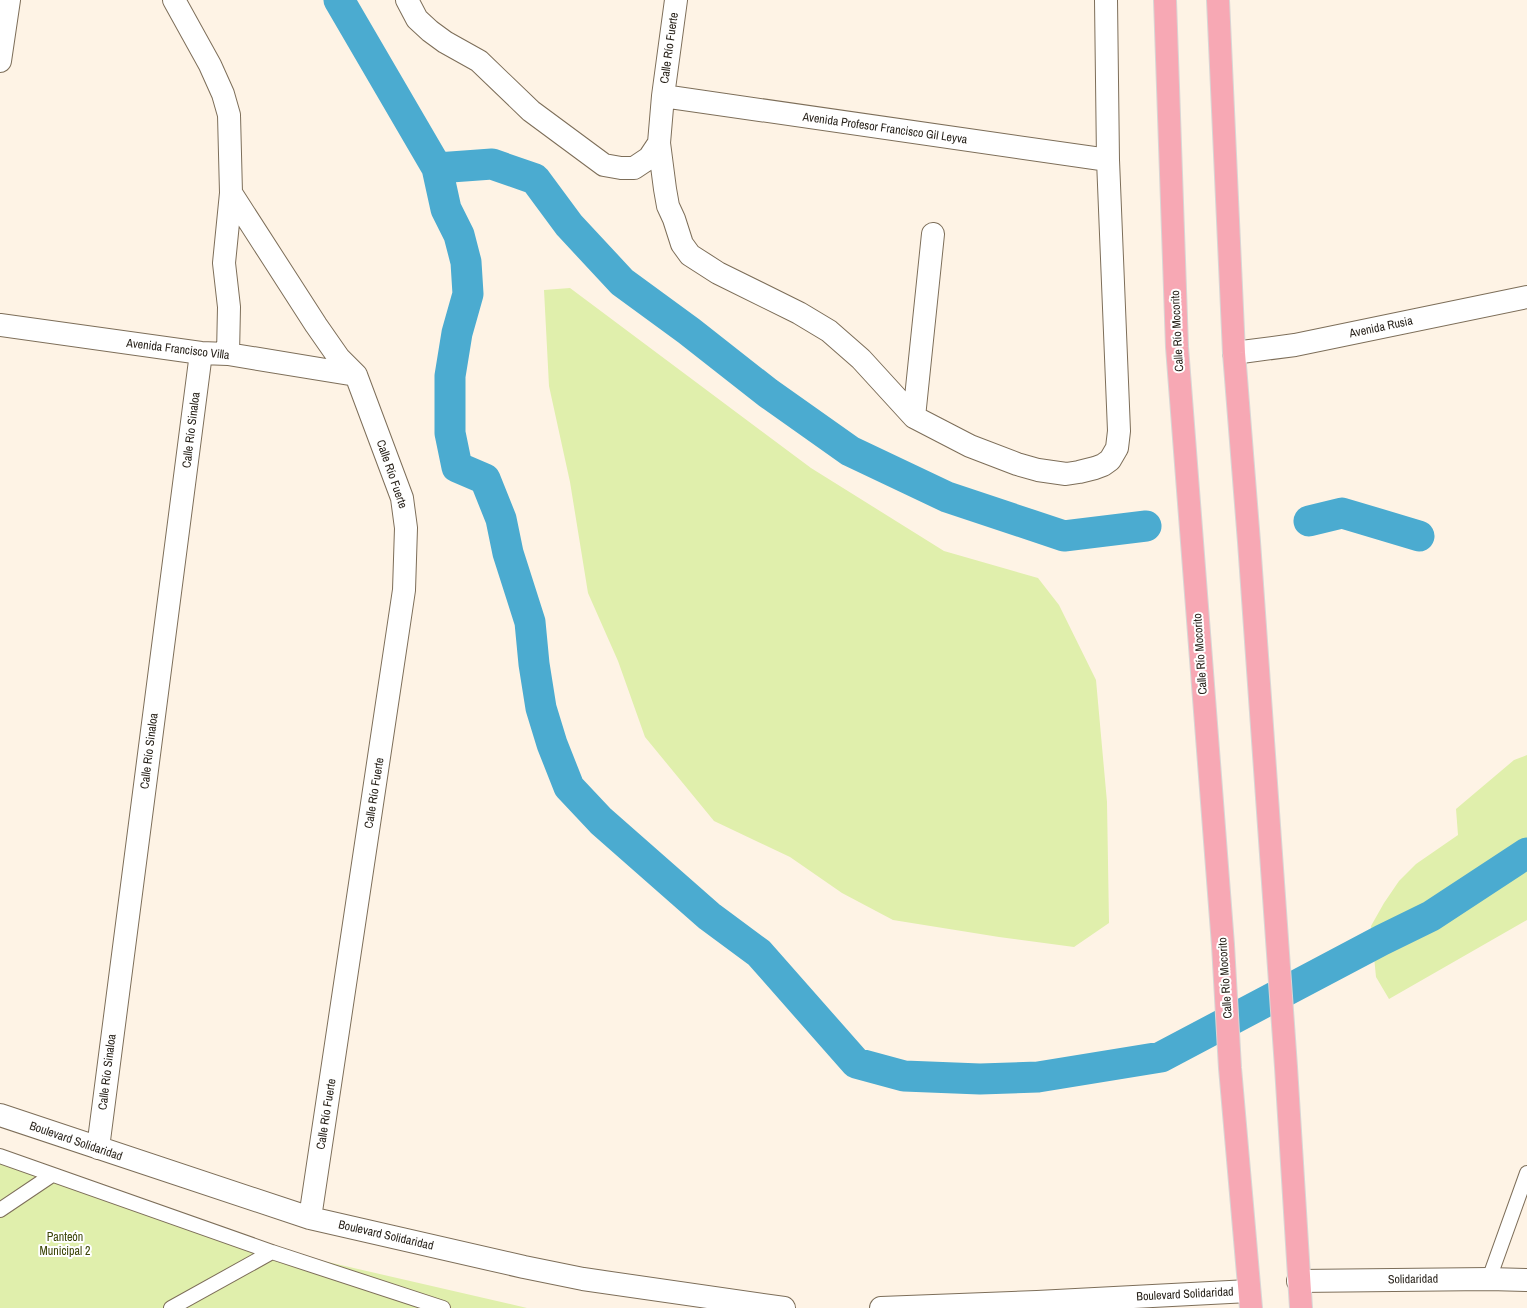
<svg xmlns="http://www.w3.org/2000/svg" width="1527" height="1308" font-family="'Archivo Narrow',sans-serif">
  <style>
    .green { fill: #e0efac }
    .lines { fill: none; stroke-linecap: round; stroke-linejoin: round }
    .canal { stroke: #4babd0; stroke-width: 31 }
    .lane-casing { stroke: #7d6e59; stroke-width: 16 }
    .street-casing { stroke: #7d6e59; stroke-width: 24 }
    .primary-casing { stroke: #d8d6d5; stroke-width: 24 }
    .lane { stroke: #fff; stroke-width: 14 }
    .street { stroke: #fff; stroke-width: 22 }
    .primary { stroke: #f7a8b4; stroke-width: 22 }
    .labels { text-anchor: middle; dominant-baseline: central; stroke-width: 4; stroke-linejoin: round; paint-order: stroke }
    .street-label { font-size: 12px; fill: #241e16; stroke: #fff }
    .park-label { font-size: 12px; fill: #3b4407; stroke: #fff }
  </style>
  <rect width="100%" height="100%" fill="#fef3e5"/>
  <path class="green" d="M 570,288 L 811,468 L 944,551 L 1038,578 L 1059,605 L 1096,680 L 1107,802 L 1109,923 L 1074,947 L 999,937 L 893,920 L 842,893 L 790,857 L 714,821 L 645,737 L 618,661 L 588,593 L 570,482 L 549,386 L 544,290 Z
    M 1527,755 L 1527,920 L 1389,999 L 1376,977 L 1371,926 L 1384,903 L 1399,881 L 1416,864 L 1458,835 L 1456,809 L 1514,760 Z
    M 0,1151 L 293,1254 L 527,1308 L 533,1308 L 0,1308 Z"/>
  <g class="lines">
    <path class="canal" d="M 339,0 L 437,168 L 492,164 L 535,179 L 569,225 L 622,282 L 689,331 L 768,393 L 850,451 L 947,497 L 1064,536 L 1146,526
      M 437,168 L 446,209 L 459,235 L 466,262 L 468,294 L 457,333 L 450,376 L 450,433 L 457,467 L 485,479 L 501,519 L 508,553 L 530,622 L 534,664 L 541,708 L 552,744 L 569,787 L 601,821 L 709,916 L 759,953 L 856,1063 L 904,1076 L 980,1079 L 1038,1077 L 1161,1057 L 1382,940 L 1431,916 L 1527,853
      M 1309,521 L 1342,513 L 1419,536"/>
    <defs>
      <path id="lane" d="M 0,1156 L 272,1252 L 443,1308
        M 0,1210 L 52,1175
        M 1489,1279 L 1527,1173
        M 171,1308 L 272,1252"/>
      <path id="street" d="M 174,0 L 210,65 L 223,94 L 229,115 L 231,193 L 224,263 L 229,307 L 228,354
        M 407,0 L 417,19 L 430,31 L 445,42 L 479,61 L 531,111 L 604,165 L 621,168 L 634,168 L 649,158 L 659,143
        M 676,0 L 663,96 L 659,143 L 665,189 L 668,206 L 674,219 L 682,244 L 690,255 L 718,273 L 799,313 L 829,331 L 861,359 L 914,417 L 970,446 L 1017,464 L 1038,470 L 1066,474 L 1079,472 L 1095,468 L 1103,465 L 1110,460 L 1117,448 L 1119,431 L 1108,160 L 1106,0
        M 0,61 L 9,0
        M 663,96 L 1108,160
        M 231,193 L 316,325 L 339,358 L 356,375 L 402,498 L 406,528 L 404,590 L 310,1218
        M 0,325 L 201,353 L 228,354 L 356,375
        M 1234,353 L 1295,345 L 1527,297
        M 914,417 L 933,234
        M 0,1115 L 310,1218 L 524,1267 L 583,1279 L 784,1308
        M 98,1148 L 201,353
        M 1298,1281 L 1489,1279 L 1527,1280
        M 881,1308 L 1037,1302 L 1249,1291"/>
      <path id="primary" d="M 1165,0 L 1177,347 L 1223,945 L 1230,1068 L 1251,1308
        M 1218,0 L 1234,353 L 1249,542 L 1286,1067 L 1301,1308"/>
    </defs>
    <use href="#lane" class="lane-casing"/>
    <use href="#street" class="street-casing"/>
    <use href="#primary" class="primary-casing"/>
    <use href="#lane" class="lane"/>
    <use href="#street" class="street"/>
    <use href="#primary" class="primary"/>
  </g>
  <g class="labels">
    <g class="street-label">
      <text transform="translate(669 48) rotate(-82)">Calle Río Fuerte</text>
      <text transform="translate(885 128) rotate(8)">Avenida Profesor Francisco Gil Leyva</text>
      <text transform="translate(1381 327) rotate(-12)">Avenida Rusia</text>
      <text transform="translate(1177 331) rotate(-93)">Calle Río Mocorito</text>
      <text transform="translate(178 349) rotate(7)">Avenida Francisco Villa</text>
      <text transform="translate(191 430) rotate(-83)">Calle Río Sinaloa</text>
      <text transform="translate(392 474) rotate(71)">Calle Río Fuerte</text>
      <text transform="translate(1200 654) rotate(-94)">Calle Río Mocorito</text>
      <text transform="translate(149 751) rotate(-83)">Calle Río Sinaloa</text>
      <text transform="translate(374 793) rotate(-81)">Calle Río Fuerte</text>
      <text transform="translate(1225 978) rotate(-94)">Calle Río Mocorito</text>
      <text transform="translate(107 1072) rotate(-83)">Calle Río Sinaloa</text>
      <text transform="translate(326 1114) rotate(-81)">Calle Río Fuerte</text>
      <text transform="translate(76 1141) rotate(19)">Boulevard Solidaridad</text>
      <text transform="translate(386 1235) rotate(13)">Boulevard Solidaridad</text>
      <text transform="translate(1413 1279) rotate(-1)">Solidaridad</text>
      <text transform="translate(1185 1294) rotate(-3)">Boulevard Solidaridad</text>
    </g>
    <g class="park-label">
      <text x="65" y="1237">Panteón<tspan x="65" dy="14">Municipal 2</tspan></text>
    </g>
  </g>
</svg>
